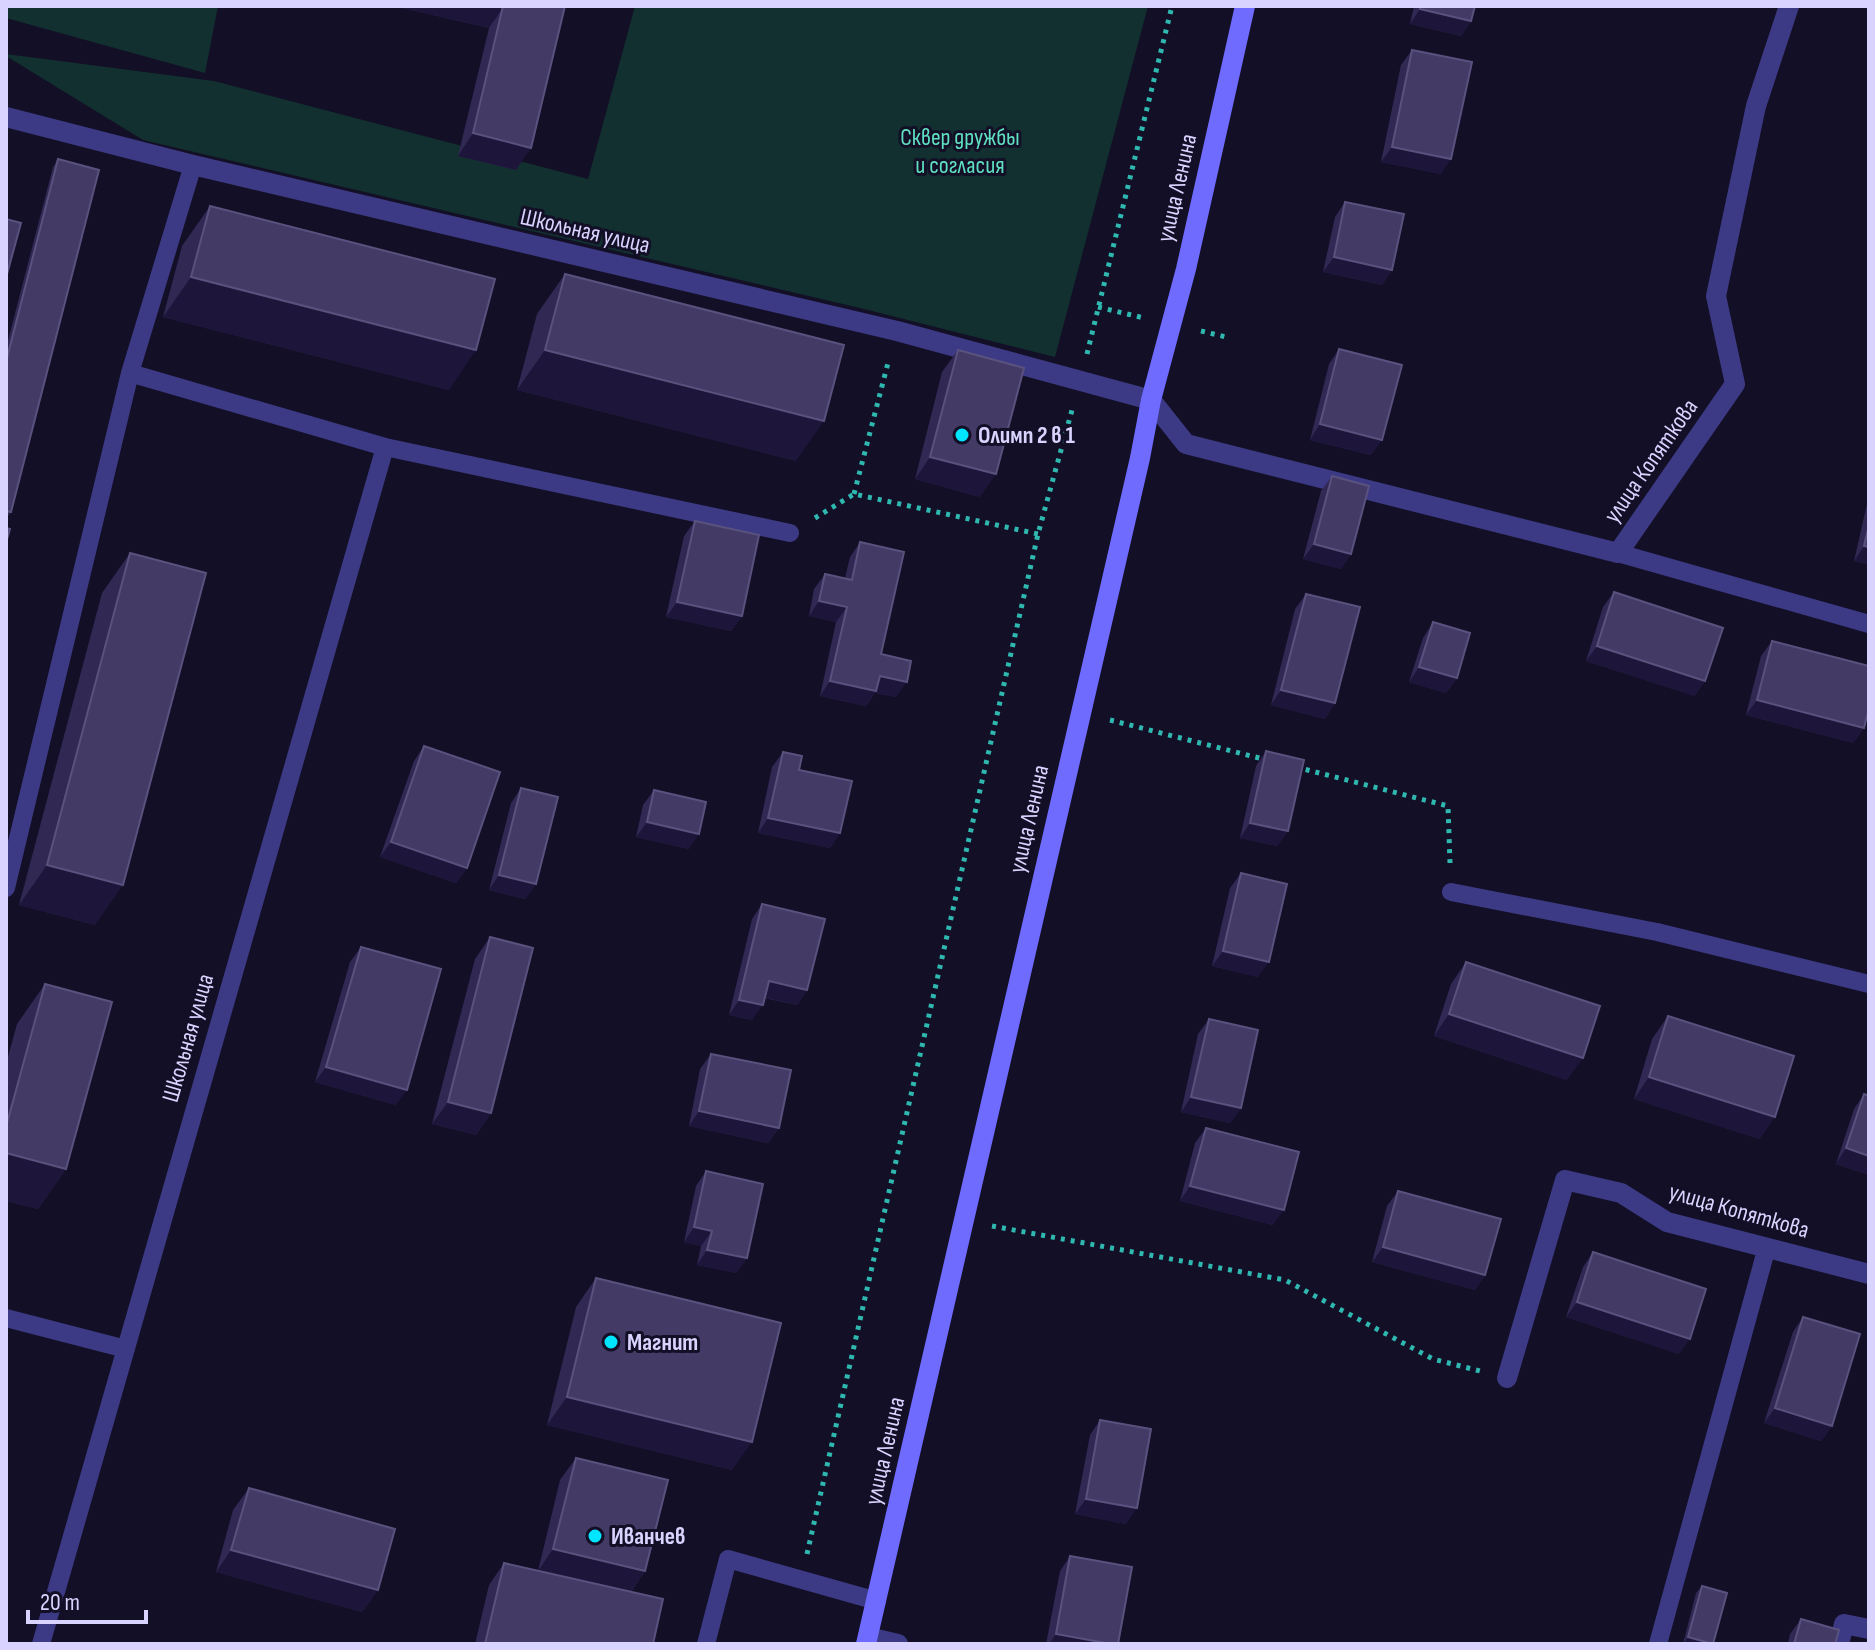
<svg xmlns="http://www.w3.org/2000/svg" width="1875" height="1650" font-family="'Sofia Sans Condensed',sans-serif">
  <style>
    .green { fill: #12302f }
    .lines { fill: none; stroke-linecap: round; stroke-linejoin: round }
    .path { stroke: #2fb8b0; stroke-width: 5; stroke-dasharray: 4 6; stroke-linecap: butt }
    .lane { stroke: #3d3a85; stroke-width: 18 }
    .street { stroke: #3d3a85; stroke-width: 20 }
    .secondary { stroke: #6f6bff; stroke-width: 20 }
    .wall { fill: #312854 }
    .shaded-wall { fill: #1d163a }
    .building { fill: #433a66; stroke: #5a527e; stroke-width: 2 }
    .poi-dot { fill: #00e5ff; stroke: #130f26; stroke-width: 3 }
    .labels { text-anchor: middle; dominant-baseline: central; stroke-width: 6; stroke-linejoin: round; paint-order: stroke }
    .park-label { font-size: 24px; fill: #5fe0c0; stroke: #130f26 }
    .street-label { font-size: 24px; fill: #d9d4ff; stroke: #130f26 }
    .poi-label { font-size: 24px; font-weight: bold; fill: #d9d4ff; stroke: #130f26; text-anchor: start }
  </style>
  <rect width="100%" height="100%" fill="#130f26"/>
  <path class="green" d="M 6,6 L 218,6 L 205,73 L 6,18 Z
    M 635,6 L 1148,6 L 1055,357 L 864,309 L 143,140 L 6,56 L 6,54 L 214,81 L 588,179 Z"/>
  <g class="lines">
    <path class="path" d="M 1098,307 L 1144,318
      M 1201,331 L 1226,337
      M 1087,354 L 1172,6
      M 854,494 L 889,359
      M 815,518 L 854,494 L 1038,534
      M 1110,720 L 1267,760
      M 1296,767 L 1448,806 L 1450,863
      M 992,1226 L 1285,1280 L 1433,1359 L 1480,1371
      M 807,1554 L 1038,534 L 1072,410"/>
    <path class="lane" d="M 130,373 L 385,447 L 790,533
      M 1618,553 L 1869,624
      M 6,888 L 130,373 L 193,165
      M 1451,892 L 1657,932 L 1869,984
      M 6,1318 L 126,1349
      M 41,1644 L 385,447
      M 706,1644 L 728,1559 L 877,1601
      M 1658,1644 L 1767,1247"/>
    <path class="street" d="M 6,117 L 193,165 L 897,331 L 1151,400 L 1186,444 L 1618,553 L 1735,384 L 1716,296 L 1756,106 L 1789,6
      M 1507,1378 L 1565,1180 L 1621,1193 L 1667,1222 L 1869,1274
      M 868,1637 L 898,1644
      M 1839,1644 L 1844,1624 L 1869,1629"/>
    <path class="secondary" d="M 866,1644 L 1140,458 L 1151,400 L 1186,269 L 1245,6"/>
  </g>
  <path class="wall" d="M 394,6 L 565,6 L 516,170 L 458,156 L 489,28 Z
    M 1414,6 L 1475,6 L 1471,21 L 1461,36 L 1410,24 Z
    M 1412,50 L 1441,174 L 1381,162 L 1401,65 Z
    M 58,159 L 11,512 L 6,519 L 6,348 L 53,167 Z
    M 1345,202 L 1392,270 L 1382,285 L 1323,272 L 1335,217 Z
    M 210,206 L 449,390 L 163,317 L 182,246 Z
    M 565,274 L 796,461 L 517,390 L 537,314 Z
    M 1339,349 L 1371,455 L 1310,440 L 1329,364 Z
    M 958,350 L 980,497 L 915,479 L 942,372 Z
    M 1332,476 L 1351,554 L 1341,569 L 1303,559 L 1321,491 Z
    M 1869,495 L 1869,565 L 1854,561 Z
    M 695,521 L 742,616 L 731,631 L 666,617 L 684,536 Z
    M 860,542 L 881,654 L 896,697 L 875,693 L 866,706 L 820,696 L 836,622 L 809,616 L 814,589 L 825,574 L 845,578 L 850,557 Z
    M 130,553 L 95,925 L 19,905 L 102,593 Z
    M 1614,592 L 1695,696 L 1586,661 L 1603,607 Z
    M 1306,594 L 1335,703 L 1325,719 L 1271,705 L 1295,609 Z
    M 1433,622 L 1457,678 L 1446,693 L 1409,682 L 1423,638 Z
    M 1772,641 L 1864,728 L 1853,743 L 1746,715 L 1761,656 Z
    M 424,746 L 467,868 L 456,883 L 380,857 L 414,761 Z
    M 1266,751 L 1288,831 L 1277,846 L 1240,838 L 1256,766 Z
    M 783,752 L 799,770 L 840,833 L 830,848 L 758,833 L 772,767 Z
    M 521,788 L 536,884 L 525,899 L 489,890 L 511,803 Z
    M 654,790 L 689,849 L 636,837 L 643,805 Z
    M 1241,873 L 1258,977 L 1212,966 L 1230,888 Z
    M 762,904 L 807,990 L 797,1005 L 764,998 L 752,1020 L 729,1015 L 752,919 Z
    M 490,937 L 491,1113 L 476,1135 L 432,1124 L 475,959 Z
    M 361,947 L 396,1105 L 315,1082 L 350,962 Z
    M 1466,962 L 1567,1080 L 1434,1036 L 1451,984 Z
    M 45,984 L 66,1169 L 38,1209 L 6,1201 L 6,1064 L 17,1024 Z
    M 1668,1016 L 1760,1139 L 1634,1099 L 1652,1039 Z
    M 1209,1019 L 1241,1108 L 1230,1123 L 1181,1112 L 1198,1034 Z
    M 711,1054 L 779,1128 L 768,1143 L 689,1126 L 700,1069 Z
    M 1864,1094 L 1869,1175 L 1836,1164 L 1854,1109 Z
    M 1206,1128 L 1273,1225 L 1180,1201 L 1195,1143 Z
    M 706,1171 L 747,1258 L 736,1273 L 697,1265 L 701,1246 L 684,1242 L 696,1186 Z
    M 1398,1191 L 1485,1275 L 1475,1290 L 1372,1262 L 1387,1206 Z
    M 1593,1252 L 1679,1354 L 1566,1317 L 1583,1267 Z
    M 596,1278 L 732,1470 L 547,1425 L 576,1307 Z
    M 1803,1317 L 1832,1426 L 1821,1441 L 1764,1423 L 1793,1332 Z
    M 1100,1420 L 1126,1524 L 1075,1514 L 1090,1435 Z
    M 576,1458 L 645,1571 L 631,1592 L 653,1644 L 475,1644 L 489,1585 L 504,1563 L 538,1571 L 560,1480 Z
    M 249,1488 L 378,1590 L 362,1612 L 216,1572 L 233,1510 Z
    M 1070,1556 L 1118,1644 L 1046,1644 L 1060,1571 Z
    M 1702,1586 L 1713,1644 L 1683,1644 L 1696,1593 Z
    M 1801,1619 L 1835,1644 L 1788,1644 L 1790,1634 Z"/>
  <path class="shaded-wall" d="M 394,6 L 504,6 L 489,28 Z
    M 1420,9 L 1471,21 L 1461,36 L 1410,24 Z
    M 473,133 L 531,148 L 516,170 L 458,156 Z
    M 1392,147 L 1451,159 L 1441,174 L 1381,162 Z
    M 1334,257 L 1392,270 L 1382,285 L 1323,272 Z
    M 191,277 L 476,350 L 449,390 L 163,317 Z
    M 545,350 L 824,421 L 796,461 L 517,390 Z
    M 1320,424 L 1382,440 L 1371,455 L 1310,440 Z
    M 930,457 L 996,474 L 980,497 L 915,479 Z
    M 1314,544 L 1351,554 L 1341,569 L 1303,559 Z
    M 1864,546 L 1869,547 L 1869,565 L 1854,561 Z
    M 819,601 L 847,607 L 836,622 L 809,616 Z
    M 677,602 L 742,616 L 731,631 L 666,617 Z
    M 1597,646 L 1705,681 L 1695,696 L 1586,661 Z
    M 1419,667 L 1457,678 L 1446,693 L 1409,682 Z
    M 880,676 L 907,682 L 896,697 L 875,693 L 866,706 L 820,696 L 830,681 Z
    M 1281,690 L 1335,703 L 1325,719 L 1271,705 Z
    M 1757,700 L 1864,728 L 1853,743 L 1746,715 Z
    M 768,818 L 840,833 L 830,848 L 758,833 Z
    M 647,822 L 699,834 L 689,849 L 636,837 Z
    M 1250,823 L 1288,831 L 1277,846 L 1240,838 Z
    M 391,842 L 467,868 L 456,883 L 380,857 Z
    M 47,865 L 123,885 L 95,925 L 19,905 Z
    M 499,875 L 536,884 L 525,899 L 489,890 Z
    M 1223,951 L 1269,962 L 1258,977 L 1212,966 Z
    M 769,981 L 807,990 L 797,1005 L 758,996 Z
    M 739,1000 L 763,1005 L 752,1020 L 729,1015 Z
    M 1449,1014 L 1583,1058 L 1567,1080 L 1434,1036 Z
    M 326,1067 L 407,1090 L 396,1105 L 315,1082 Z
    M 1649,1077 L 1775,1117 L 1760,1139 L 1634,1099 Z
    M 1191,1097 L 1241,1108 L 1230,1123 L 1181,1112 Z
    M 448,1102 L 491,1113 L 476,1135 L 432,1124 Z
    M 699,1111 L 779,1128 L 768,1143 L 689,1126 Z
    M 1846,1148 L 1869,1156 L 1869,1175 L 1836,1164 Z
    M 6,1153 L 66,1169 L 38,1209 L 6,1201 Z
    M 1190,1186 L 1284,1210 L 1273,1225 L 1180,1201 Z
    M 694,1227 L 712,1231 L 701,1246 L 684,1242 Z
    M 1383,1247 L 1485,1275 L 1475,1290 L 1372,1262 Z
    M 707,1250 L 747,1258 L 736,1273 L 697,1265 Z
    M 1577,1302 L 1690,1339 L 1679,1354 L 1566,1317 Z
    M 567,1397 L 752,1442 L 732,1470 L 547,1425 Z
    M 1775,1408 L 1832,1426 L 1821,1441 L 1764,1423 Z
    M 1086,1499 L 1137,1508 L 1126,1524 L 1075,1514 Z
    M 553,1549 L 645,1571 L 629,1594 L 538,1571 Z
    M 231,1550 L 378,1590 L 362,1612 L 216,1572 Z
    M 1056,1634 L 1111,1644 L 1049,1644 Z
    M 1688,1637 L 1713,1644 L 1683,1644 Z"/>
  <path class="building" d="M 503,6 L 565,6 L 531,148 L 473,133 Z
    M 1421,6 L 1475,6 L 1471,21 L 1420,9 Z
    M 1412,50 L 1472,62 L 1451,159 L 1392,147 Z
    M 58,159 L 99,170 L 11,512 L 6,511 L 6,362 Z
    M 1345,202 L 1404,214 L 1392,270 L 1334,257 Z
    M 210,206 L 495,279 L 476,350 L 191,277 Z
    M 6,219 L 21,223 L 6,278 Z
    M 565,274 L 844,345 L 824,421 L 545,350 Z
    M 1339,349 L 1402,365 L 1382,440 L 1320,424 Z
    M 958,350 L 1024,368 L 996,474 L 930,457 Z
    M 1332,476 L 1369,486 L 1351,554 L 1314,544 Z
    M 695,521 L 759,535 L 742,616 L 677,602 Z
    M 1869,525 L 1869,547 L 1864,546 Z
    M 6,528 L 10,529 L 6,543 Z
    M 860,542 L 904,552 L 881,654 L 911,661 L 907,682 L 880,676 L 876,691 L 830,681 L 847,607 L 819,601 L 825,574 L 852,580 Z
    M 130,553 L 206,573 L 123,885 L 47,865 Z
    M 1614,592 L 1723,628 L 1705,681 L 1597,646 Z
    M 1306,594 L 1360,607 L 1335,703 L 1281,690 Z
    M 1433,622 L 1470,633 L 1457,678 L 1419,667 Z
    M 1772,641 L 1869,666 L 1869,708 L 1864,728 L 1757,700 Z
    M 424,746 L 500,772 L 467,868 L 391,842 Z
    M 1266,751 L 1304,760 L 1288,831 L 1250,823 Z
    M 783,752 L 802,756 L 799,770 L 852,781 L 840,833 L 768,818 Z
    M 521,788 L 558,797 L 536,884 L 499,875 Z
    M 654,790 L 706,802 L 699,834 L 647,822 Z
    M 1241,873 L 1287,884 L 1269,962 L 1223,951 Z
    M 762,904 L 825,919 L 807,990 L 769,981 L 763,1005 L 739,1000 Z
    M 490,937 L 533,948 L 491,1113 L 448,1102 Z
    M 361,947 L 441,969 L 407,1090 L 326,1067 Z
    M 1466,962 L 1600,1006 L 1583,1058 L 1449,1014 Z
    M 45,984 L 112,1002 L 66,1169 L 6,1153 L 6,1127 Z
    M 1668,1016 L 1794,1056 L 1775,1117 L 1649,1077 Z
    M 1209,1019 L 1258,1030 L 1241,1108 L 1191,1097 Z
    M 711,1054 L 791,1070 L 779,1128 L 699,1111 Z
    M 1864,1094 L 1869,1096 L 1869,1156 L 1846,1148 Z
    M 1206,1128 L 1299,1152 L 1284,1210 L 1190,1186 Z
    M 706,1171 L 763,1184 L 747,1258 L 707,1250 L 712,1231 L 694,1227 Z
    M 1398,1191 L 1501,1219 L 1485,1275 L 1383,1247 Z
    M 1593,1252 L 1706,1289 L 1690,1339 L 1577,1302 Z
    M 596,1278 L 781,1323 L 752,1442 L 567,1397 Z
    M 1803,1317 L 1860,1334 L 1832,1426 L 1775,1408 Z
    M 1100,1420 L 1151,1429 L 1137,1508 L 1086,1499 Z
    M 576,1458 L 668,1480 L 645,1571 L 553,1549 Z
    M 249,1488 L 395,1529 L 378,1590 L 231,1550 Z
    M 1070,1556 L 1132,1567 L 1118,1644 L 1111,1644 L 1056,1634 Z
    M 504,1563 L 663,1599 L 653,1644 L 485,1644 Z
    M 1702,1586 L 1727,1593 L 1713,1644 L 1688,1637 Z
    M 1801,1619 L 1839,1630 L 1835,1644 L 1794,1644 Z"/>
  <g class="poi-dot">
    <circle cx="962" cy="435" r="8"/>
    <circle cx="611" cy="1342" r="8"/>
    <circle cx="595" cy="1536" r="8"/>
  </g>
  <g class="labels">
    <g class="park-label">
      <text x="960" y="137">Сквер дружбы<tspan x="960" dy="28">и согласия</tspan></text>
    </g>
    <g class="street-label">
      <text transform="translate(1177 188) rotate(-77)">улица Ленина</text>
      <text transform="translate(585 231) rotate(13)">Школьная улица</text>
      <text transform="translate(1651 461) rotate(-55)">улица Копяткова</text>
      <text transform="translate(1029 819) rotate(-77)">улица Ленина</text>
      <text transform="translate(188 1038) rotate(-74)">Школьная улица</text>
      <text transform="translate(1739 1211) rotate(16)">улица Копяткова</text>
      <text transform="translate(885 1451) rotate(-77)">улица Ленина</text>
    </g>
    <g class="poi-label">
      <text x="978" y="435">Олимп 2 в 1</text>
      <text x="627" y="1342">Магнит</text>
      <text x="611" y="1536">Иванчев</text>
    </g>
  </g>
  <rect width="1875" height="1650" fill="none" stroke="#d9d4ff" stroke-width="16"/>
  <path d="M28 1610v12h118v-12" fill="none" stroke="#d9d4ff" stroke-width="4"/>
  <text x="40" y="1610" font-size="24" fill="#d9d4ff" stroke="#130f26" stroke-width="6" paint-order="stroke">20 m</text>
</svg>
